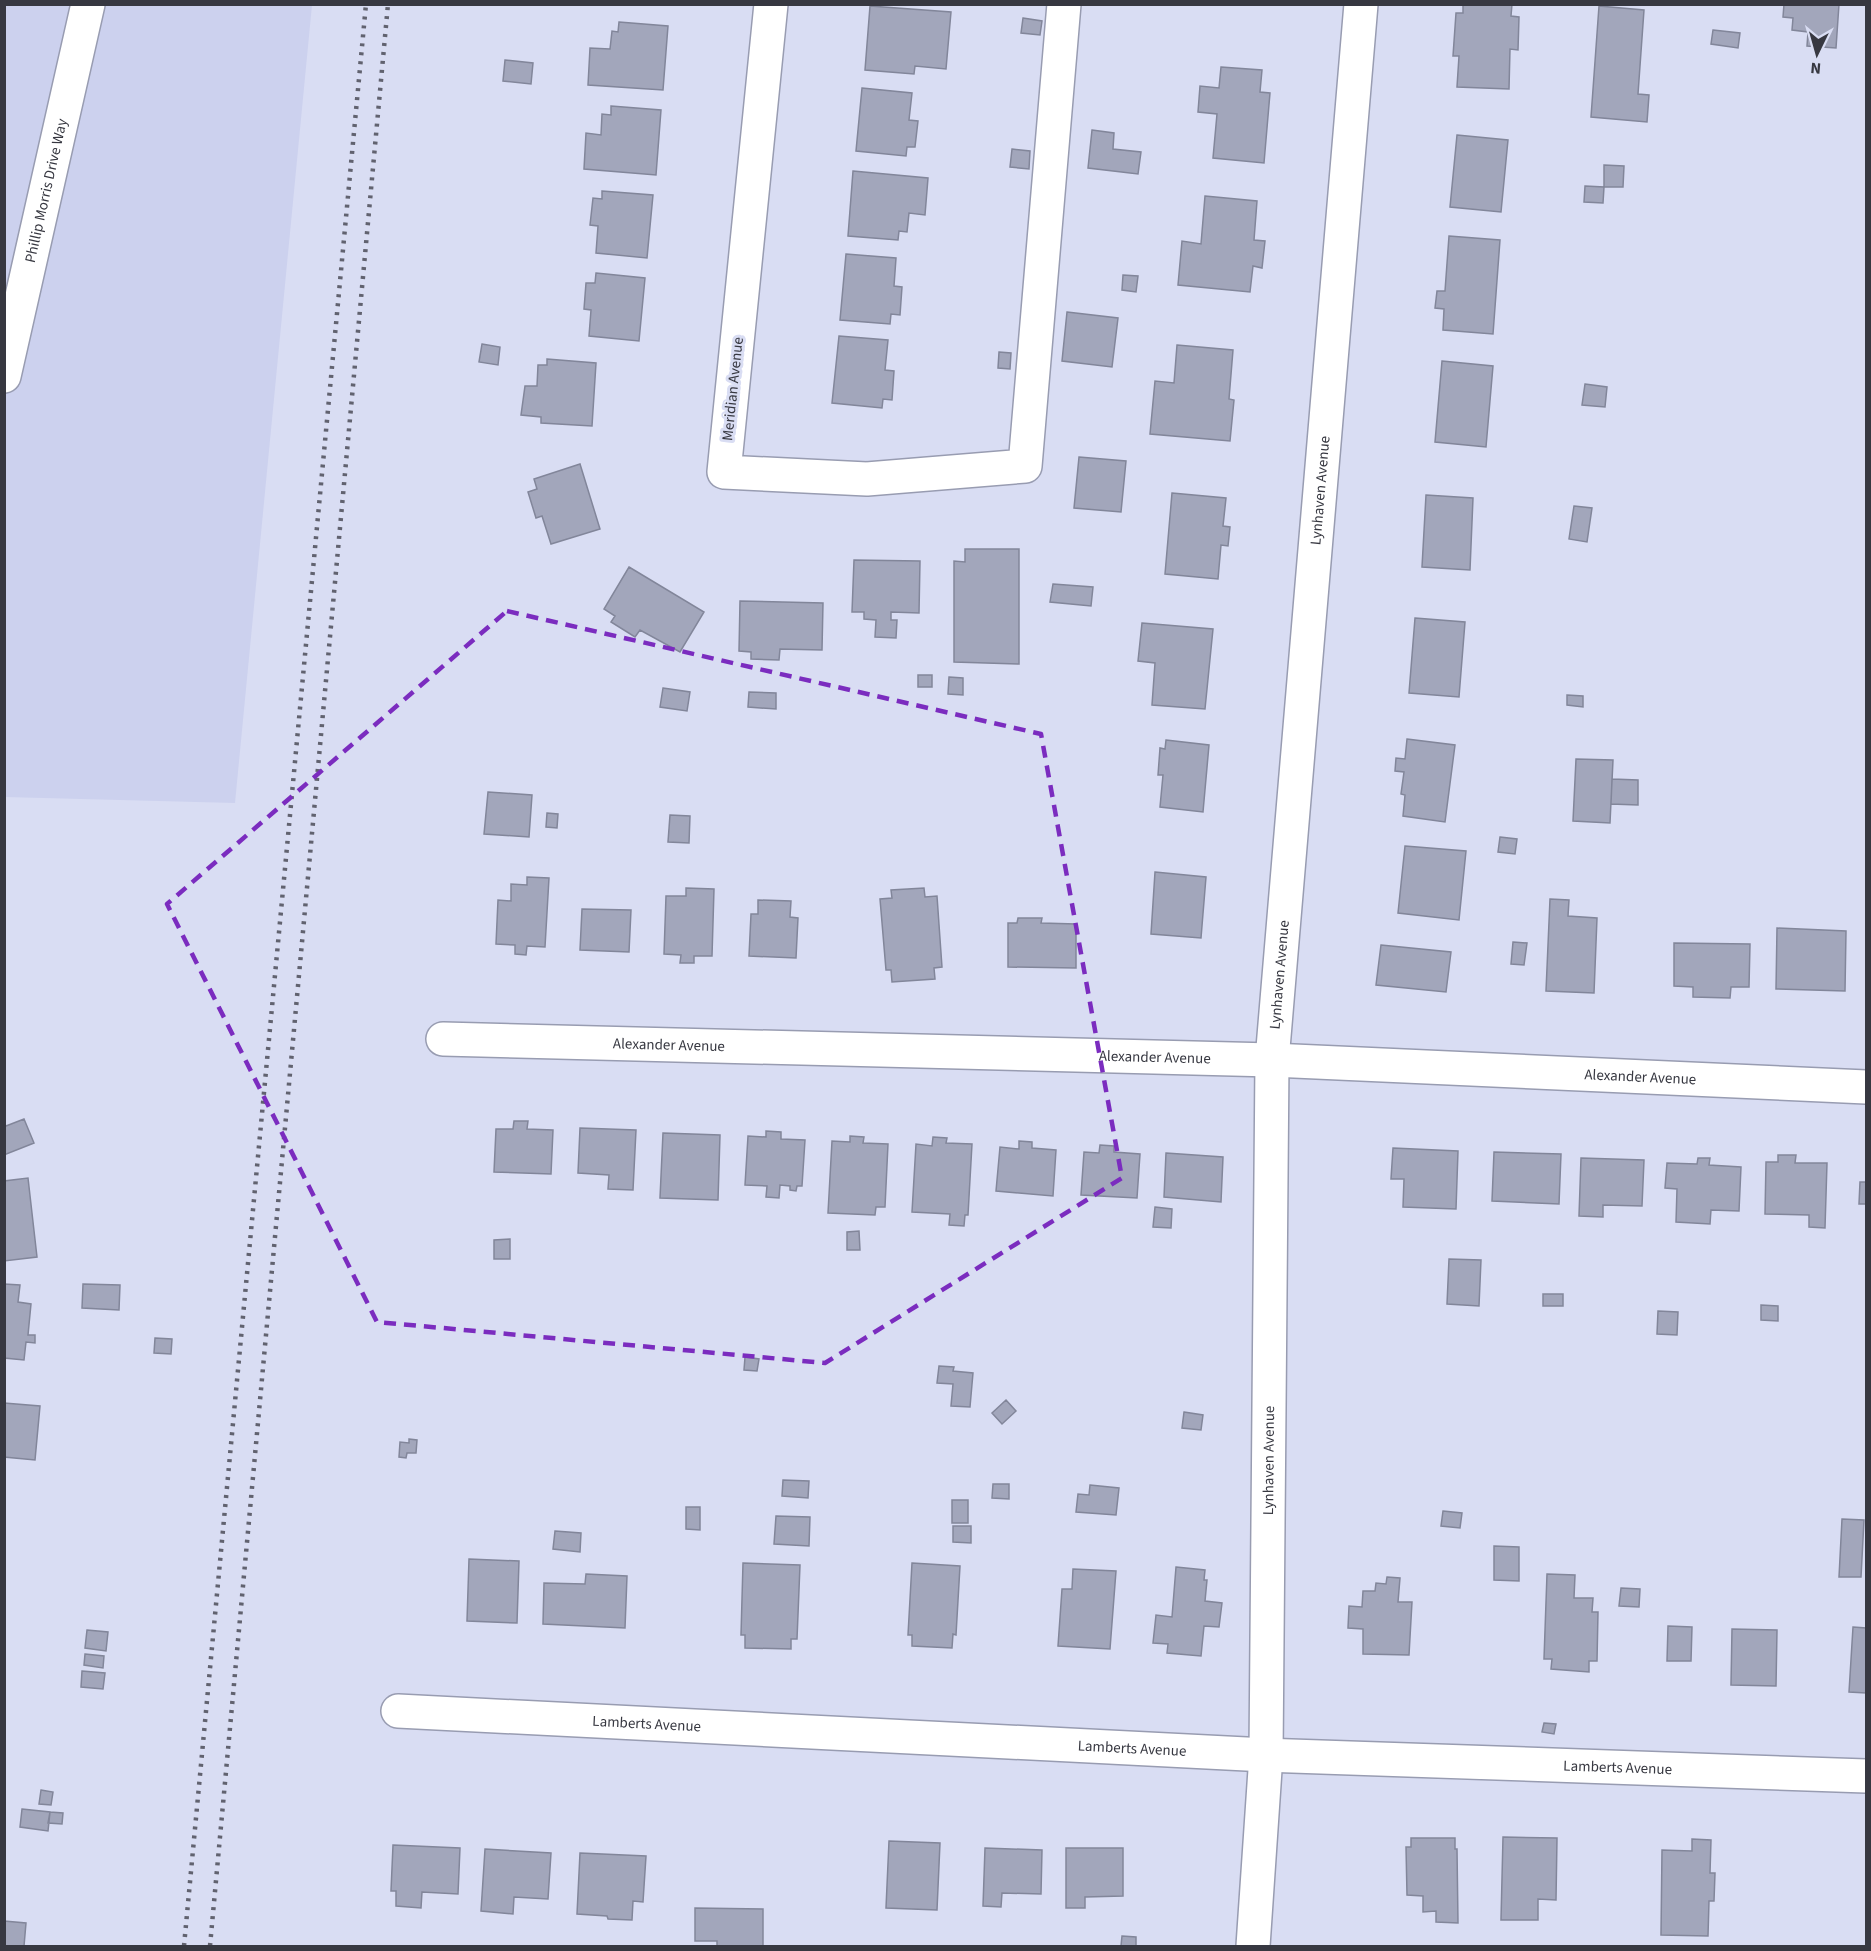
<svg xmlns="http://www.w3.org/2000/svg" width="1871" height="1951" font-family="'Source Sans 3',sans-serif">
  <style>
    .built { fill: #ccd1ee }
    .building { fill: #a2a6bb; stroke: #82869a; stroke-width: 1.5 }
    .lines { fill: none; stroke-linecap: round; stroke-linejoin: round }
    .minor-casing { stroke: #989cb1; stroke-width: 36 }
    .minor { stroke: #fff; stroke-width: 33 }
    .rail { stroke: #61626f; stroke-width: 4.5; stroke-dasharray: 3 6; stroke-linecap: butt }
    .marked { fill: none; stroke: #7b2cbf; stroke-width: 4.5; stroke-dasharray: 12 8; stroke-linejoin: round }
    .labels { text-anchor: middle; dominant-baseline: central; stroke-width: 6; stroke-linejoin: round; paint-order: stroke }
    .street-label { font-size: 15px; fill: #373841; stroke: #d9ddf3 }
  </style>
  <rect width="100%" height="100%" fill="#d9ddf3"/>
  <path class="built" d="M 5,5 L 312,5 L 235,803 L 5,797 Z"/>
  <path class="building" d="M 1463,4 L 1512,4 L 1511,16 L 1519,17 L 1518,50 L 1510,49 L 1509,89 L 1457,87 L 1459,56 L 1453,56 L 1456,13 L 1463,13 Z
    M 1784,4 L 1839,4 L 1836,48 L 1807,46 L 1808,32 L 1792,30 L 1793,18 L 1783,17 Z
    M 870,6 L 951,12 L 946,69 L 915,66 L 914,74 L 865,70 Z
    M 1599,6 L 1644,10 L 1638,94 L 1649,95 L 1647,122 L 1591,117 Z
    M 1023,18 L 1042,21 L 1040,35 L 1021,33 Z
    M 619,22 L 668,26 L 663,90 L 588,85 L 590,48 L 610,49 L 612,31 L 618,32 Z
    M 1713,30 L 1740,33 L 1738,48 L 1711,44 Z
    M 505,60 L 533,63 L 531,84 L 503,81 Z
    M 1221,67 L 1262,70 L 1260,92 L 1270,93 L 1264,163 L 1213,158 L 1217,114 L 1198,112 L 1200,86 L 1219,88 Z
    M 862,88 L 912,93 L 909,120 L 918,121 L 915,147 L 907,147 L 906,156 L 856,151 Z
    M 611,106 L 661,110 L 656,175 L 584,169 L 586,133 L 601,135 L 602,114 L 611,115 Z
    M 1092,130 L 1114,133 L 1113,149 L 1141,152 L 1138,174 L 1088,168 Z
    M 1457,135 L 1508,140 L 1501,212 L 1450,207 Z
    M 1012,149 L 1030,151 L 1029,169 L 1010,167 Z
    M 1604,165 L 1624,166 L 1623,187 L 1604,187 Z
    M 853,171 L 928,178 L 925,215 L 909,213 L 907,232 L 899,231 L 898,240 L 848,236 Z
    M 1585,186 L 1604,187 L 1603,203 L 1584,202 Z
    M 602,191 L 653,195 L 647,258 L 596,253 L 598,226 L 590,225 L 593,198 L 602,199 Z
    M 1205,196 L 1257,201 L 1254,240 L 1265,241 L 1262,268 L 1253,266 L 1250,292 L 1178,285 L 1182,241 L 1201,244 Z
    M 1449,236 L 1500,240 L 1493,334 L 1443,330 L 1444,309 L 1435,308 L 1437,291 L 1445,291 Z
    M 846,254 L 896,258 L 894,286 L 902,287 L 900,315 L 891,314 L 890,324 L 840,320 Z
    M 596,273 L 645,278 L 639,341 L 589,336 L 591,310 L 584,309 L 586,283 L 595,283 Z
    M 1123,275 L 1138,276 L 1136,292 L 1122,290 Z
    M 1067,312 L 1118,318 L 1112,367 L 1062,361 Z
    M 839,336 L 888,340 L 885,370 L 894,371 L 892,400 L 883,399 L 882,408 L 832,403 Z
    M 482,344 L 500,347 L 498,365 L 479,362 Z
    M 1177,345 L 1233,350 L 1229,399 L 1234,400 L 1230,441 L 1150,434 L 1155,381 L 1174,383 Z
    M 999,352 L 1011,353 L 1010,369 L 998,368 Z
    M 547,359 L 596,363 L 592,426 L 541,423 L 541,417 L 521,415 L 525,386 L 537,386 L 538,365 L 547,365 Z
    M 1442,361 L 1493,366 L 1486,447 L 1435,442 Z
    M 1585,384 L 1607,387 L 1605,407 L 1582,405 Z
    M 1079,457 L 1126,461 L 1121,512 L 1074,508 Z
    M 580,464 L 600,529 L 551,544 L 542,516 L 536,518 L 528,492 L 537,489 L 534,479 Z
    M 1172,493 L 1226,498 L 1223,526 L 1230,527 L 1228,546 L 1221,545 L 1218,579 L 1165,574 Z
    M 1426,495 L 1473,498 L 1470,570 L 1422,567 Z
    M 1574,506 L 1592,508 L 1587,542 L 1569,539 Z
    M 965,549 L 1019,549 L 1019,664 L 954,662 L 954,561 L 965,562 Z
    M 854,560 L 920,561 L 919,613 L 891,612 L 891,620 L 897,620 L 896,638 L 875,637 L 876,620 L 864,619 L 864,612 L 852,612 Z
    M 629,567 L 704,612 L 680,652 L 640,630 L 635,637 L 611,622 L 615,616 L 604,609 Z
    M 1053,584 L 1093,587 L 1091,606 L 1050,602 Z
    M 740,601 L 823,603 L 822,650 L 780,649 L 779,660 L 751,659 L 751,652 L 739,651 Z
    M 1415,618 L 1465,622 L 1459,697 L 1409,693 Z
    M 1142,623 L 1213,629 L 1205,709 L 1152,705 L 1155,663 L 1138,661 Z
    M 918,675 L 932,675 L 932,687 L 918,687 Z
    M 949,677 L 963,678 L 963,695 L 948,694 Z
    M 663,688 L 690,692 L 687,711 L 660,707 Z
    M 749,692 L 776,693 L 776,709 L 748,707 Z
    M 1567,695 L 1583,696 L 1583,707 L 1567,705 Z
    M 1407,739 L 1455,745 L 1445,822 L 1403,816 L 1405,795 L 1401,794 L 1404,772 L 1395,771 L 1396,758 L 1405,759 Z
    M 1166,740 L 1209,745 L 1203,812 L 1160,807 L 1163,775 L 1158,775 L 1160,748 L 1165,749 Z
    M 1576,759 L 1613,760 L 1610,823 L 1573,821 Z
    M 1612,779 L 1638,780 L 1638,805 L 1611,804 Z
    M 488,792 L 532,795 L 529,837 L 484,834 Z
    M 547,813 L 558,814 L 557,828 L 546,827 Z
    M 670,815 L 690,816 L 689,843 L 668,842 Z
    M 1500,837 L 1517,839 L 1515,854 L 1498,852 Z
    M 1405,846 L 1466,851 L 1459,920 L 1398,913 Z
    M 1155,872 L 1206,877 L 1201,938 L 1151,934 Z
    M 527,877 L 549,878 L 545,947 L 527,946 L 526,955 L 515,954 L 515,945 L 496,944 L 498,900 L 511,901 L 511,884 L 527,885 Z
    M 686,888 L 714,889 L 712,956 L 694,956 L 694,963 L 680,963 L 681,955 L 664,954 L 666,896 L 686,896 Z
    M 924,888 L 925,897 L 937,896 L 942,967 L 934,968 L 935,979 L 892,982 L 891,970 L 886,970 L 880,899 L 892,898 L 891,890 Z
    M 1550,899 L 1569,900 L 1568,916 L 1597,918 L 1594,993 L 1546,991 Z
    M 758,900 L 791,901 L 790,917 L 798,918 L 796,958 L 749,956 L 751,914 L 758,914 Z
    M 582,909 L 631,910 L 629,952 L 580,950 Z
    M 1018,918 L 1042,918 L 1041,923 L 1076,924 L 1076,968 L 1008,967 L 1008,923 L 1017,923 Z
    M 1777,928 L 1846,931 L 1845,991 L 1776,989 Z
    M 1513,942 L 1527,943 L 1524,965 L 1511,964 Z
    M 1674,943 L 1750,944 L 1749,987 L 1731,987 L 1730,998 L 1693,997 L 1693,987 L 1674,986 Z
    M 1381,945 L 1451,952 L 1446,992 L 1376,985 Z
    M 24,1119 L 34,1143 L 4,1155 L 4,1122 L 6,1126 Z
    M 514,1121 L 528,1121 L 527,1129 L 553,1130 L 551,1174 L 494,1172 L 496,1129 L 513,1129 Z
    M 580,1128 L 636,1130 L 633,1190 L 608,1189 L 609,1175 L 578,1173 Z
    M 766,1131 L 781,1132 L 781,1139 L 805,1140 L 802,1186 L 797,1186 L 796,1191 L 790,1190 L 790,1186 L 780,1185 L 779,1198 L 766,1197 L 767,1186 L 745,1185 L 748,1136 L 766,1137 Z
    M 663,1133 L 720,1135 L 718,1200 L 660,1198 Z
    M 850,1136 L 864,1137 L 863,1143 L 888,1144 L 885,1207 L 876,1207 L 875,1215 L 828,1213 L 832,1141 L 850,1142 Z
    M 933,1137 L 947,1138 L 946,1143 L 972,1144 L 968,1215 L 965,1215 L 964,1226 L 949,1225 L 950,1214 L 912,1212 L 916,1144 L 932,1146 Z
    M 1019,1141 L 1032,1142 L 1032,1148 L 1056,1150 L 1053,1196 L 996,1191 L 1000,1147 L 1019,1149 Z
    M 1100,1145 L 1114,1146 L 1114,1152 L 1140,1154 L 1137,1198 L 1081,1195 L 1084,1152 L 1099,1153 Z
    M 1393,1148 L 1458,1151 L 1456,1209 L 1403,1207 L 1404,1179 L 1391,1179 Z
    M 1494,1152 L 1561,1154 L 1559,1204 L 1492,1201 Z
    M 1166,1153 L 1223,1157 L 1221,1202 L 1164,1197 Z
    M 1778,1155 L 1796,1155 L 1795,1163 L 1827,1163 L 1825,1228 L 1809,1227 L 1809,1215 L 1765,1214 L 1766,1162 L 1778,1162 Z
    M 1581,1158 L 1644,1160 L 1642,1206 L 1603,1205 L 1603,1217 L 1579,1216 Z
    M 1698,1158 L 1710,1158 L 1709,1165 L 1741,1167 L 1739,1211 L 1711,1210 L 1710,1224 L 1676,1222 L 1677,1189 L 1665,1188 L 1667,1163 L 1697,1164 Z
    M 28,1178 L 37,1257 L 4,1261 L 4,1181 Z
    M 1860,1182 L 1866,1182 L 1866,1204 L 1859,1204 Z
    M 1155,1207 L 1172,1209 L 1171,1228 L 1153,1227 Z
    M 859,1231 L 860,1250 L 847,1250 L 847,1232 Z
    M 510,1239 L 510,1259 L 494,1259 L 494,1240 Z
    M 1449,1259 L 1481,1260 L 1479,1306 L 1447,1304 Z
    M 4,1284 L 20,1285 L 18,1302 L 31,1304 L 28,1335 L 35,1335 L 35,1343 L 26,1342 L 24,1360 L 4,1358 Z
    M 83,1284 L 120,1285 L 119,1310 L 82,1308 Z
    M 1543,1294 L 1563,1294 L 1563,1306 L 1543,1306 Z
    M 1761,1305 L 1778,1306 L 1778,1321 L 1761,1320 Z
    M 1658,1311 L 1678,1312 L 1677,1335 L 1657,1334 Z
    M 155,1338 L 172,1339 L 171,1354 L 154,1353 Z
    M 745,1357 L 759,1359 L 757,1371 L 744,1370 Z
    M 939,1366 L 954,1367 L 953,1371 L 973,1373 L 970,1407 L 951,1406 L 953,1384 L 937,1383 Z
    M 1006,1400 L 1016,1411 L 1002,1424 L 992,1413 Z
    M 4,1403 L 40,1406 L 35,1460 L 4,1457 Z
    M 1184,1412 L 1203,1415 L 1201,1430 L 1182,1428 Z
    M 409,1439 L 417,1440 L 416,1453 L 407,1453 L 406,1458 L 399,1457 L 400,1442 L 409,1443 Z
    M 783,1480 L 809,1481 L 808,1498 L 782,1496 Z
    M 993,1484 L 1009,1484 L 1009,1499 L 992,1498 Z
    M 1090,1485 L 1119,1488 L 1116,1515 L 1076,1512 L 1078,1494 L 1089,1495 Z
    M 952,1500 L 968,1500 L 968,1523 L 952,1523 Z
    M 686,1507 L 700,1507 L 700,1530 L 686,1529 Z
    M 1443,1511 L 1462,1513 L 1460,1528 L 1441,1526 Z
    M 776,1516 L 810,1517 L 809,1546 L 774,1544 Z
    M 1842,1519 L 1864,1520 L 1861,1577 L 1839,1577 Z
    M 953,1526 L 971,1526 L 971,1543 L 953,1542 Z
    M 555,1531 L 581,1533 L 580,1552 L 553,1549 Z
    M 1494,1546 L 1519,1547 L 1519,1581 L 1494,1580 Z
    M 469,1559 L 519,1561 L 517,1623 L 467,1621 Z
    M 743,1563 L 800,1565 L 797,1639 L 791,1639 L 791,1649 L 745,1648 L 745,1635 L 741,1635 Z
    M 912,1563 L 960,1566 L 956,1635 L 953,1634 L 952,1648 L 912,1646 L 912,1635 L 908,1635 Z
    M 1176,1567 L 1205,1570 L 1204,1580 L 1207,1580 L 1205,1601 L 1222,1603 L 1219,1627 L 1204,1626 L 1201,1656 L 1167,1653 L 1168,1644 L 1153,1643 L 1156,1615 L 1172,1617 Z
    M 1073,1569 L 1116,1571 L 1110,1649 L 1058,1646 L 1062,1589 L 1072,1589 Z
    M 586,1574 L 627,1576 L 625,1628 L 543,1624 L 544,1583 L 585,1584 Z
    M 1547,1574 L 1575,1575 L 1574,1598 L 1593,1598 L 1592,1612 L 1598,1612 L 1597,1661 L 1589,1661 L 1589,1672 L 1551,1669 L 1552,1659 L 1544,1659 Z
    M 1387,1577 L 1400,1578 L 1398,1602 L 1412,1602 L 1409,1655 L 1363,1654 L 1363,1629 L 1348,1628 L 1349,1606 L 1362,1607 L 1363,1591 L 1375,1591 L 1376,1583 L 1386,1584 Z
    M 1621,1588 L 1640,1589 L 1639,1607 L 1619,1606 Z
    M 1668,1626 L 1692,1627 L 1691,1661 L 1667,1661 Z
    M 1853,1627 L 1866,1628 L 1866,1693 L 1849,1692 Z
    M 1732,1629 L 1777,1630 L 1776,1686 L 1731,1685 Z
    M 87,1630 L 108,1632 L 106,1651 L 85,1648 Z
    M 85,1654 L 104,1656 L 103,1668 L 84,1665 Z
    M 82,1671 L 105,1673 L 103,1689 L 81,1687 Z
    M 1544,1723 L 1556,1724 L 1554,1734 L 1542,1732 Z
    M 41,1790 L 53,1792 L 51,1805 L 39,1804 Z
    M 22,1809 L 50,1812 L 48,1831 L 20,1827 Z
    M 50,1812 L 63,1813 L 62,1824 L 48,1823 Z
    M 1503,1837 L 1557,1838 L 1556,1900 L 1538,1899 L 1538,1920 L 1501,1920 Z
    M 1411,1838 L 1455,1838 L 1455,1849 L 1457,1849 L 1458,1923 L 1436,1922 L 1436,1911 L 1423,1912 L 1423,1896 L 1407,1895 L 1406,1847 L 1411,1847 Z
    M 1692,1839 L 1711,1840 L 1710,1873 L 1715,1873 L 1714,1901 L 1709,1901 L 1708,1936 L 1661,1935 L 1662,1850 L 1692,1851 Z
    M 889,1841 L 940,1843 L 937,1910 L 886,1908 Z
    M 393,1845 L 460,1848 L 458,1894 L 422,1892 L 421,1908 L 396,1906 L 396,1891 L 391,1891 Z
    M 985,1848 L 1042,1850 L 1041,1894 L 1002,1893 L 1001,1907 L 983,1906 Z
    M 1066,1848 L 1123,1848 L 1123,1896 L 1085,1897 L 1085,1908 L 1066,1908 Z
    M 485,1849 L 551,1853 L 548,1899 L 514,1897 L 513,1914 L 481,1911 Z
    M 580,1853 L 646,1856 L 643,1902 L 633,1901 L 632,1920 L 608,1919 L 607,1916 L 577,1914 Z
    M 695,1908 L 763,1909 L 763,1946 L 717,1946 L 717,1941 L 695,1941 Z
    M 4,1921 L 26,1923 L 24,1946 L 4,1946 Z
    M 1122,1936 L 1136,1937 L 1136,1946 L 1121,1946 Z"/>
  <g class="lines">
    <defs>
      <g id="minor">
        <path d="M 771,4 L 724,472 L 867,479 L 1025,466 L 1064,4"/>
        <path id="s1" d="M 4,376 L 88,4"/>
        <path id="s2" d="M 443,1039 L 1272,1060 L 1866,1087"/>
        <path id="s3" d="M 398,1711 L 1266,1755 L 1866,1776"/>
        <path id="s4" d="M 1253,1946 L 1266,1755 L 1272,1060 L 1361,4"/>
      </g>
    </defs>
    <use href="#minor" class="minor-casing"/>
    <use href="#minor" class="minor"/>
    <path class="rail" d="M 184,1946 L 366,4
      M 210,1946 L 388,4"/>
  </g>
  <path class="marked" d="M 507,611 L 1041,734 L 1122,1178 L 825,1363 L 377,1322 L 167,904 Z"/>
  <g class="labels">
    <g class="street-label">
      <text stroke="none"><textPath href="#s1" startOffset="190">Phillip Morris Drive Way</textPath></text>
      <text transform="translate(733 389) rotate(-84)">Meridian Avenue</text>
      <text stroke="none"><textPath href="#s4" startOffset="1458">Lynhaven Avenue</textPath></text>
      <text stroke="none"><textPath href="#s4" startOffset="972">Lynhaven Avenue</textPath></text>
      <text stroke="none"><textPath href="#s2" startOffset="226">Alexander Avenue</textPath></text>
      <text stroke="none"><textPath href="#s2" startOffset="712">Alexander Avenue</textPath></text>
      <text stroke="none"><textPath href="#s2" startOffset="1198">Alexander Avenue</textPath></text>
      <text stroke="none"><textPath href="#s4" startOffset="486">Lynhaven Avenue</textPath></text>
      <text stroke="none"><textPath href="#s3" startOffset="249">Lamberts Avenue</textPath></text>
      <text stroke="none"><textPath href="#s3" startOffset="735">Lamberts Avenue</textPath></text>
      <text stroke="none"><textPath href="#s3" startOffset="1221">Lamberts Avenue</textPath></text>
    </g>
  </g>
  <rect width="1871" height="1951" fill="none" stroke="#373841" stroke-width="12"/>
  <g transform="translate(1817 54) rotate(185)" stroke="#d9ddf3" stroke-width="4.5" paint-order="stroke">
  <path d="M0-4.5L10 22L0 15L-10 22Z" fill="#373841"/>
  <text y="-9" font-size="16" font-weight="bold" text-anchor="middle" fill="#373841">N</text>
  </g>
</svg>
